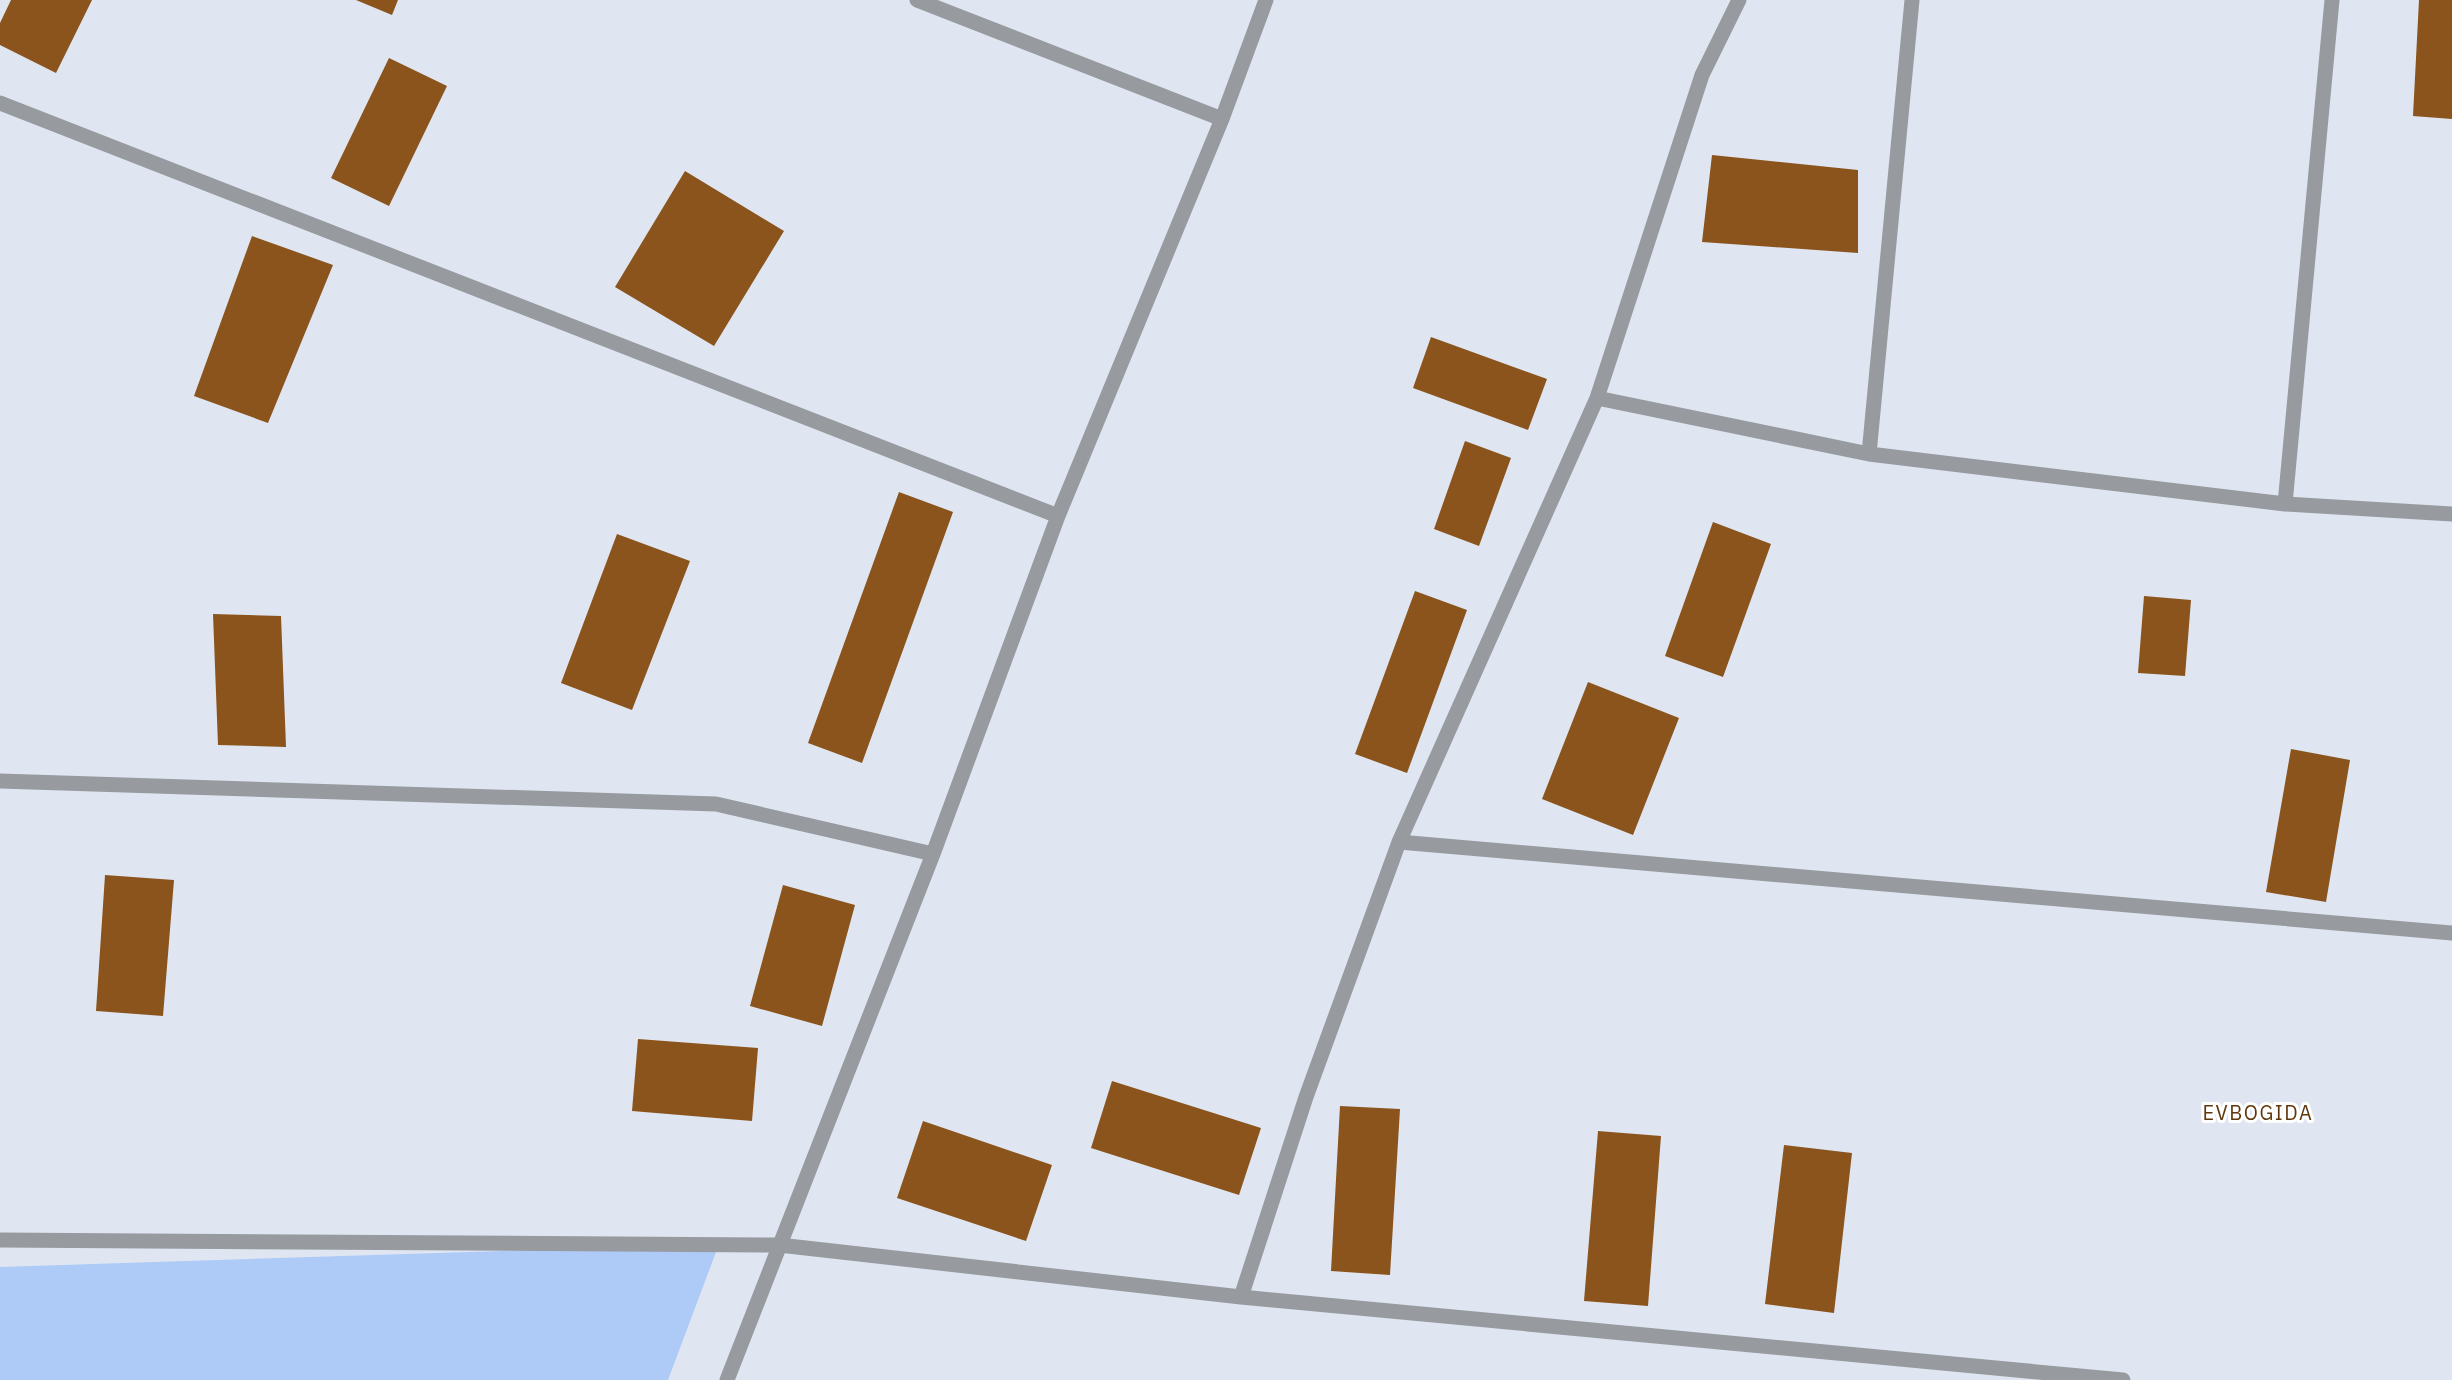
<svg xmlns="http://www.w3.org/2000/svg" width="2452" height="1380" font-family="'IBM Plex Sans',sans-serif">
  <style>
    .green { fill: #aecaf7 }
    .building { fill: #8a541c }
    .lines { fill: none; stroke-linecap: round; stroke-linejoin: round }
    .minor { stroke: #979a9f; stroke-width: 15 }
    .labels { text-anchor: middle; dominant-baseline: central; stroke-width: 6; stroke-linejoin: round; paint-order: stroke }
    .quarter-label { font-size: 20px; letter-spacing: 1.5px; fill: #60370c; stroke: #fff }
  </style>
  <rect width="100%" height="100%" fill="#dfe6f1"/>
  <path class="green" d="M 719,1244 L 668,1380 L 0,1380 L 0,1267 Z"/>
  <path class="building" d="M 11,0 L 92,0 L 56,73 L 0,45 L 0,23 Z
    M 356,0 L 398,0 L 392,15 Z
    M 2419,0 L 2452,0 L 2452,119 L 2413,116 Z
    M 389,58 L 447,86 L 389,206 L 331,178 Z
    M 1712,155 L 1858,170 L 1858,253 L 1702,242 Z
    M 685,171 L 784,231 L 714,346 L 615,287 Z
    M 252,236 L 333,265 L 268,423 L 194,396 Z
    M 1431,337 L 1547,379 L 1528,430 L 1413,388 Z
    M 1465,441 L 1511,458 L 1479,546 L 1434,529 Z
    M 899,492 L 953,512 L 862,763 L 808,743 Z
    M 1713,522 L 1771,544 L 1723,677 L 1665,656 Z
    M 617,534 L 690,561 L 632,710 L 561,683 Z
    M 1415,591 L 1467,610 L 1407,773 L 1355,754 Z
    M 2144,596 L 2191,600 L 2185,676 L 2138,673 Z
    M 213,614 L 281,616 L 286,747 L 218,745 Z
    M 1588,682 L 1679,718 L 1633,835 L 1542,799 Z
    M 2291,749 L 2350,760 L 2326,902 L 2266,892 Z
    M 105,875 L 174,880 L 163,1016 L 96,1011 Z
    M 783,885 L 855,905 L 822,1026 L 750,1006 Z
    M 638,1039 L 758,1048 L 752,1121 L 632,1111 Z
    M 1112,1081 L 1261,1128 L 1239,1195 L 1091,1148 Z
    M 1340,1106 L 1400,1109 L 1390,1275 L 1331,1271 Z
    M 923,1121 L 1052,1165 L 1026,1241 L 897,1198 Z
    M 1598,1131 L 1661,1136 L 1648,1306 L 1584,1301 Z
    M 1784,1145 L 1852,1153 L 1834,1313 L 1765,1304 Z"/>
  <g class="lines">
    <path class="minor" d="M 917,0 L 1222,119
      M 0,103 L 1058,516
      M 1597,398 L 1869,454 L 2285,504 L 2452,514
      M 1869,454 L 1912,0
      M 2285,504 L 2332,0
      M 0,781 L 716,804 L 933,854
      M 1399,842 L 2452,933
      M 0,1240 L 779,1245 L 1241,1297 L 2123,1380
      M 1241,1297 L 1306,1097 L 1399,842 L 1597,398 L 1702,75 L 1739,0
      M 727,1380 L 933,854 L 1058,516 L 1222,119 L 1266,0"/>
  </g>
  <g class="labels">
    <g class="quarter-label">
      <text x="2258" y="1112">EVBOGIDA</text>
    </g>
  </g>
</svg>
